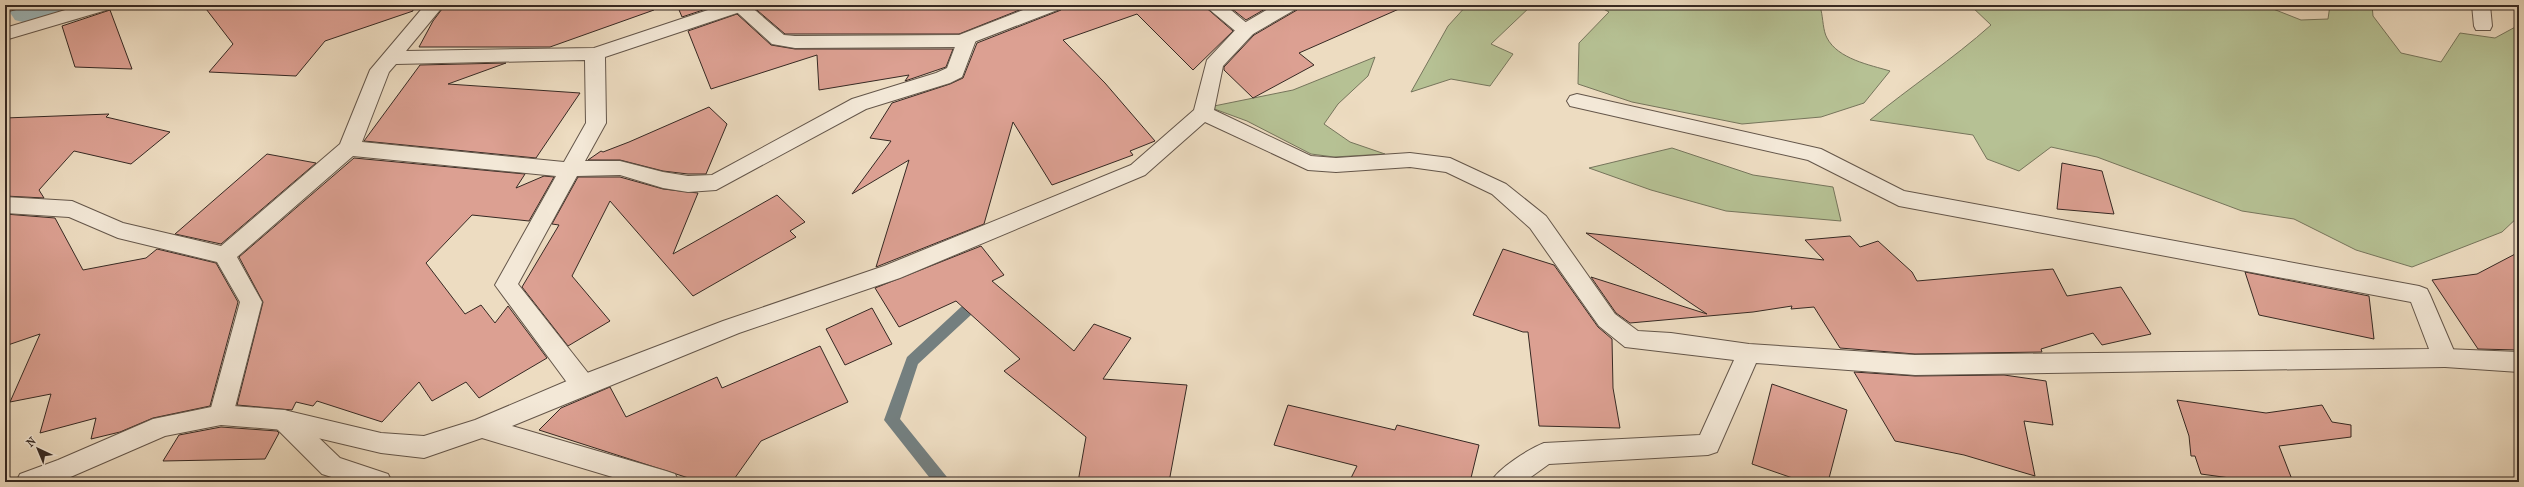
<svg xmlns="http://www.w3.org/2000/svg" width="2524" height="487" font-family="'IM FELL French Canon',serif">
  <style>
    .green { fill: #b6c194; stroke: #76755c }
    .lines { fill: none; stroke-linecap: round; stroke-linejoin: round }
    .stream { fill: #747f7f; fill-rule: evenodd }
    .river { fill: #9eb9bd; fill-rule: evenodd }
    .building { fill: #dca092; stroke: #362923 }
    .service-casing { stroke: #64564a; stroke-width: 2 }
    .minor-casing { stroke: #64564a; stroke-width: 2 }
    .service { fill: #f3e8d7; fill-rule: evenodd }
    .minor { fill: #f3e8d7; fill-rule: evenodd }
  </style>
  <rect width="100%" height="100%" fill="#eddcc1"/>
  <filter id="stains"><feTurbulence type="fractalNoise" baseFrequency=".005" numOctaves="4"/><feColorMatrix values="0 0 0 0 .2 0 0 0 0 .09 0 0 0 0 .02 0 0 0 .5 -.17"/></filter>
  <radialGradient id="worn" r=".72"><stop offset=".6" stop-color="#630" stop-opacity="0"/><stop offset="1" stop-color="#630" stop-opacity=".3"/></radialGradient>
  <path class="green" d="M 1467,5 L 1532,5 L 1491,44 L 1513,54 L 1490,86 L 1451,79 L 1411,92 L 1448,26 Z
    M 1596,5 L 1824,5 L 1821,10 C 1823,18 1823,31 1827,38 C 1838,59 1870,65 1890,71 L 1864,103 L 1821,117 L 1742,124 L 1632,102 L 1578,84 L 1579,43 L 1609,12 Z
    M 1970,5 L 2263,5 L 2301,20 L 2328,19 L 2330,5 L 2372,5 L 2373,16 L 2401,53 L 2441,62 L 2460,33 L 2495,38 L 2519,25 L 2519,216 L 2502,232 L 2412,267 L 2356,250 L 2294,219 L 2242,211 L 2097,157 L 2051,147 L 2019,171 L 1987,159 L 1973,135 L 1870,120 C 1910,87 1953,59 1991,25 Z
    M 1375,57 L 1368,76 L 1338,104 L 1324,124 L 1350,142 L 1385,154 L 1334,157 L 1311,154 L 1247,121 L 1209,107 L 1293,90 Z
    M 1672,148 L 1753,175 L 1833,187 L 1841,221 L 1726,211 L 1651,190 L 1589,168 Z"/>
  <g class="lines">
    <path class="stream" d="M 980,292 L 985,294 L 987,298 L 985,302 L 918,364 L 900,419 L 951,482 L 933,482 L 884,420 L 907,357 L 975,294 Z"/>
    <path class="river" d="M 5,5 L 88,5 L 78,20 C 52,27 41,27 15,20 Z"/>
  </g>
  <path class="building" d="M 203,5 L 412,5 L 413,11 L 325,41 L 296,76 L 209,72 L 233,44 Z
    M 445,5 L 653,5 L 654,10 L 550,47 L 419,47 L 433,21 Z
    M 677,5 L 718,5 L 682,17 Z
    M 751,5 L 1032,5 L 959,34 L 785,34 Z
    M 1063,5 L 1203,5 L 1233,31 L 1193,70 L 1137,14 L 1063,40 L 1105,83 L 1155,141 L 1130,151 L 1133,155 L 1052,185 L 1013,122 L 984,224 L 876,267 L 909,160 L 852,194 L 891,141 L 870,138 L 892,103 L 950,84 L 963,78 L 977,43 L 1061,10 Z
    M 1227,5 L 1272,5 L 1246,20 Z
    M 1299,5 L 1408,5 L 1299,53 L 1314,65 L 1253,98 L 1224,70 L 1224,67 L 1254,35 L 1297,10 Z
    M 110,10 L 132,69 L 75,67 L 62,26 Z
    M 737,14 L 771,45 L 795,49 L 953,49 L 946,67 L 905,81 L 909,75 L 819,90 L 817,55 L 711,89 L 688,31 Z
    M 506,63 L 448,84 L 580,93 L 536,158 L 364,141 L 420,65 Z
    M 709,107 L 727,124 L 706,174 L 688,174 L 663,171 L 620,160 L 588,160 L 601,151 L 603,152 L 629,142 Z
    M 109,114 L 106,117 L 170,132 L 131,164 L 74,151 L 39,190 L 44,198 L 5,196 L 5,118 Z
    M 267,154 L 316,163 L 221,244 L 175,234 Z
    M 354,158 L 525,174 L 516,188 L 544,176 L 554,177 L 529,221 L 472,215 L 426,263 L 465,314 L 481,305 L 495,323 L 508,306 L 547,358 L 479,398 L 466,382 L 432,401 L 419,382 L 382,422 L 317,401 L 313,406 L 296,402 L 292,410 L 237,405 L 263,302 L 239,257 Z
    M 2062,163 L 2102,171 L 2114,214 L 2057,209 Z
    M 578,177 L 620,177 L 663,189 L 698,193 L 673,254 L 777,195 L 805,222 L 790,231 L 796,237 L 693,296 L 610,201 L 572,276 L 610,321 L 568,346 L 522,287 L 559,225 L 552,224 Z
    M 5,214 L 55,218 L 83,270 L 146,258 L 157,249 L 216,263 L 238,302 L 210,406 L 153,418 L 120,432 L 91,439 L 96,418 L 40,433 L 51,394 L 10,402 L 40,334 L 5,346 Z
    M 1586,233 L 1824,260 L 1805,240 L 1850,236 L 1860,247 L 1878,241 L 1912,272 L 1917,281 L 2053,269 L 2067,296 L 2121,287 L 2151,334 L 2102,345 L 2093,333 L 2041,349 L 2042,352 L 1915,354 L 1840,348 L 1814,307 L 1791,309 L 1792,306 L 1753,312 L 1630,323 L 1616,313 L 1591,277 L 1707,314 Z
    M 981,246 L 1004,275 L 992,281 L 1074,351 L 1094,324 L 1131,338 L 1103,379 L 1187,385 L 1169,482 L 1078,482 L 1086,437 L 1004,371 L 1020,359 L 956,301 L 899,327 L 875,288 Z
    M 1503,249 L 1554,265 L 1598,327 L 1612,339 L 1613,388 L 1620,428 L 1539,426 L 1528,332 L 1523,332 L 1473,315 Z
    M 2519,252 L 2519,350 L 2478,349 L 2432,280 L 2477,274 Z
    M 2245,272 L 2369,296 L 2374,339 L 2259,315 Z
    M 872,308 L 892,344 L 845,365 L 826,329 Z
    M 820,346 L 848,402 L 761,441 L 732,482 L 701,482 L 539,430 L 561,408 L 610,387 L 626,417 L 717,377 L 722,388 Z
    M 1854,372 L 1915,376 L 2004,375 L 2046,381 L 2053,425 L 2024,421 L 2035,476 L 1964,455 L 1895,441 Z
    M 1772,384 L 1847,410 L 1828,482 L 1804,482 L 1752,464 Z
    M 2177,400 L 2266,413 L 2322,405 L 2332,422 L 2351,425 L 2351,437 L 2279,446 L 2293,482 L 2259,482 L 2201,474 L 2195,456 L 2191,456 L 2189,436 Z
    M 1288,405 L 1395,430 L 1397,425 L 1479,445 L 1470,482 L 1349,482 L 1357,466 L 1274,445 Z
    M 221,427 L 277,431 L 279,433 L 265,459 L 163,461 L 179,435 Z"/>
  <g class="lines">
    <defs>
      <path id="service" d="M 5,5 L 18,5 L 16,9 L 5,12 Z
        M 425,5 L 444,5 L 406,51 L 594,48 L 723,5 L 748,5 L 746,10 L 605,57 L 606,123 L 585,161 L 620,161 L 663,172 L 688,176 L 712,175 L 852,99 L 936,73 L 947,68 L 959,36 L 966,34 L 973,36 L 976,40 L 962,77 L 950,83 L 866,109 L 716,190 L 688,192 L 663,188 L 620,175 L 577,176 L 518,284 L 592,378 L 595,385 L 592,392 L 583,395 L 574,392 L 495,285 L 556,176 L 353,156 L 237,257 L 262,302 L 233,415 L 230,422 L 221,425 L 212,422 L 209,415 L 240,302 L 217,262 L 118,238 L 69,217 L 5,213 L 5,197 L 72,201 L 123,223 L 221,246 L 340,144 L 370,70 ZM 585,60 L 586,123 L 564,162 L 362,142 L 389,72 L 396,64 Z
        M 1204,5 L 1225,5 L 1255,30 L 1253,34 L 1246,36 L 1239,34 Z
        M 2445,349 L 2519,352 L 2519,372 L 2445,367 L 2437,365 L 2433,358 L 2437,351 Z
        M 284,410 L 293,413 L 340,458 L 388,474 L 392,482 L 347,482 L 322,474 L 275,427 L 272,420 L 275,413 Z"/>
      <path id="minor" d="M 82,5 L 112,5 L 110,9 L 5,40 L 5,28 Z
        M 729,5 L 749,5 L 784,35 L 795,36 L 959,35 L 1036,5 L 1062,5 L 1060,9 L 961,47 L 795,48 L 772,44 Z
        M 1275,5 L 1298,5 L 1296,9 L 1253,34 L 1223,66 L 1214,110 L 1311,156 L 1336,158 L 1410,153 L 1450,158 L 1506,184 L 1546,216 L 1615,314 L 1638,331 L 1671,333 L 1749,344 L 1915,355 L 2429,349 L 2411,302 L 1899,206 L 1808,160 L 1570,106 L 1567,101 L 1570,96 L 1577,94 L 1821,149 L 1904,191 L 2419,286 L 2427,289 L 2430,295 L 2457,358 L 2453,365 L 2445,367 L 1915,375 L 1756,363 L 1717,452 L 1708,455 L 1549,464 L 1524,482 L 1491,482 C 1498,468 1529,449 1544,443 L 1700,435 L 1734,360 L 1625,347 L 1599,326 L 1530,228 L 1492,194 L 1446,172 L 1410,167 L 1336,172 L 1308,170 L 1205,122 L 1145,175 L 900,278 L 739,333 L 512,426 L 666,471 L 675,474 L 679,482 L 629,482 L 482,438 L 424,458 L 381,453 L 284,430 L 221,425 L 165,436 L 59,482 L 16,482 L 20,474 L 58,460 L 153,419 L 221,405 L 284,410 L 381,433 L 424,436 L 475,420 L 574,378 L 723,321 L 884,266 L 1131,165 L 1194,110 L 1207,60 L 1239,26 Z
        M 2472,5 L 2490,5 L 2492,26 L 2490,30 L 2476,30 L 2474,26 Z"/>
    </defs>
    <use href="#service" class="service-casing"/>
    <use href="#minor" class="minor-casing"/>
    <use href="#service" class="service"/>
    <use href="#minor" class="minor"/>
  </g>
  <rect width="2524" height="487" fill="none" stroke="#eddcc1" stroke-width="20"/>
  <rect x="6" y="6" width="2512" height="475" fill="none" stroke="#362923" stroke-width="2"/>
  <rect x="10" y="10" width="2504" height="467" fill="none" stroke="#362923"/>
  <g transform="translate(38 449) rotate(316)" stroke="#f3e8d7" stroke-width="3" paint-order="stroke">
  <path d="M0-3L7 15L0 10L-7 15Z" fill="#362923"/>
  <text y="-6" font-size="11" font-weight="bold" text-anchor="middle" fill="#362923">N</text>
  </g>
  <rect width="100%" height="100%" filter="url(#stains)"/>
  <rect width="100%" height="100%" fill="url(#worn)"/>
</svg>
